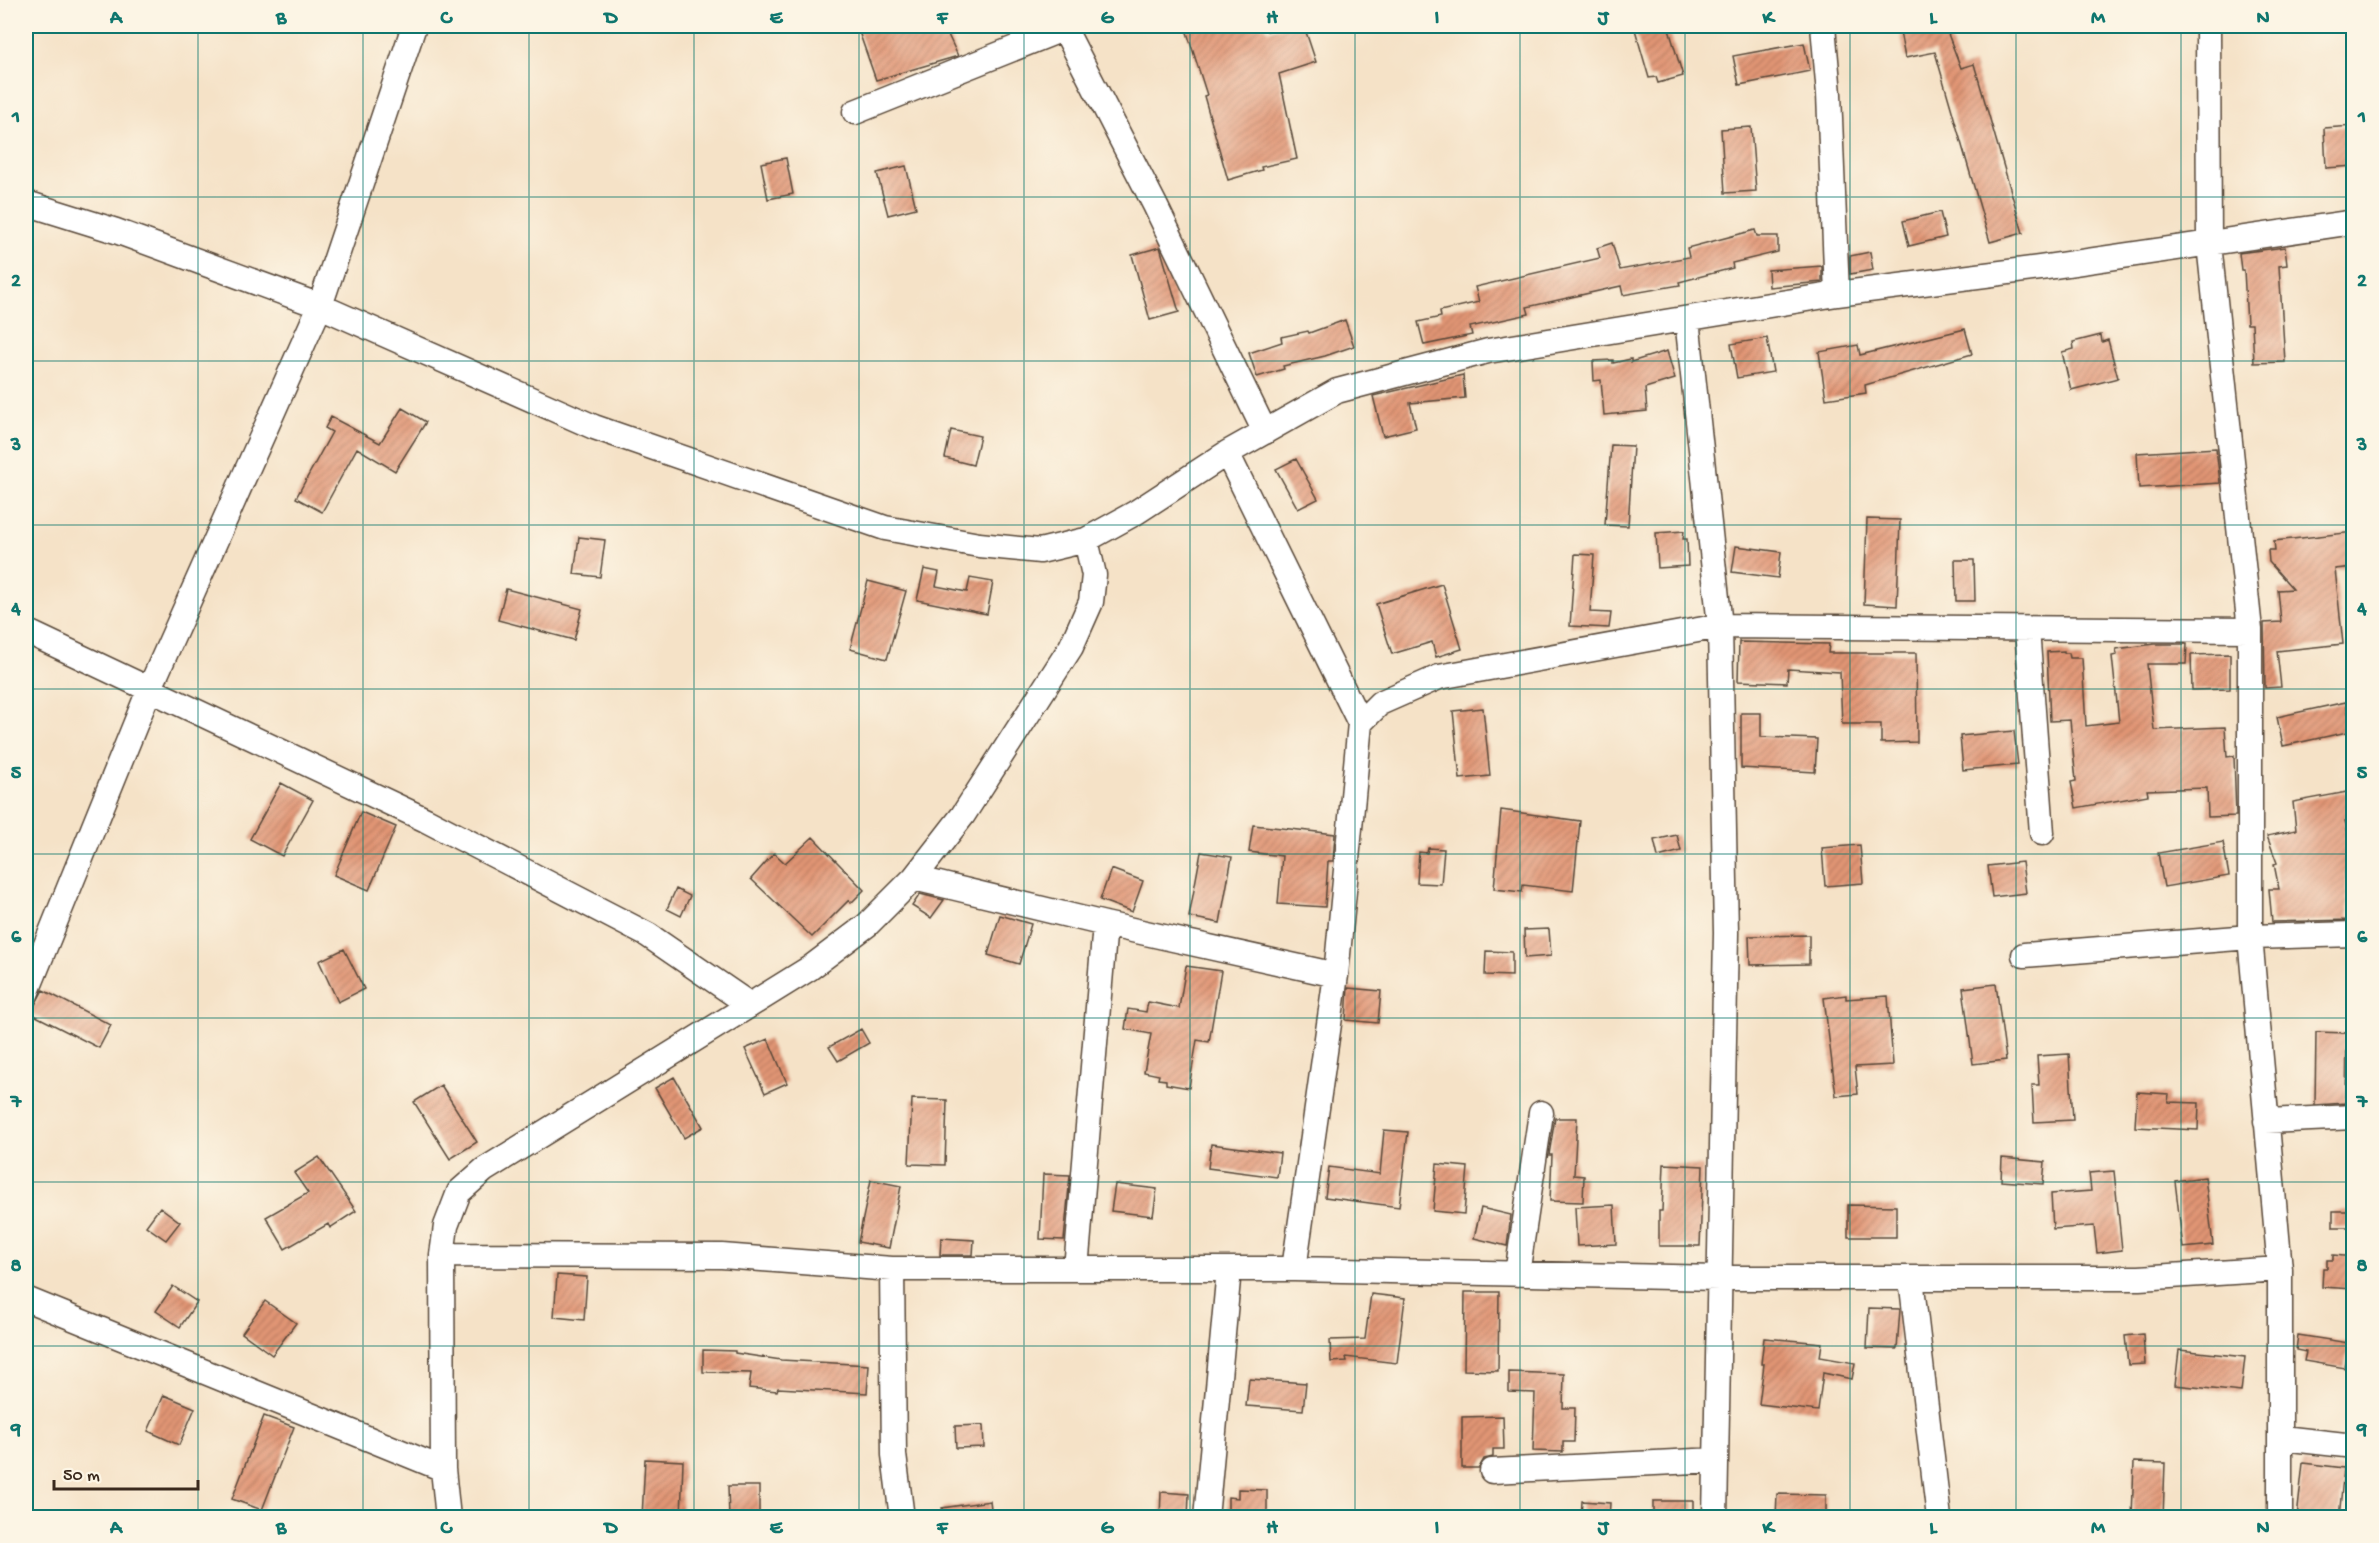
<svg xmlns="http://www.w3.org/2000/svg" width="2379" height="1543" font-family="'Gochi Hand',sans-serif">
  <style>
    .building { fill: url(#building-hatch) }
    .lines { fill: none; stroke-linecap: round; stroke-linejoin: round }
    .minor-casing { stroke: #574637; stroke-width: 27 }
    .minor { stroke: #fff; stroke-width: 24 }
    .grid { fill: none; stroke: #0f766e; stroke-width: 1.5; stroke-opacity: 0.55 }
    .neatline { fill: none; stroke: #0f766e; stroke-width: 2 }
    .grid-label { font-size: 20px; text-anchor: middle; font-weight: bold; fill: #0f766e }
  </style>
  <defs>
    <pattern id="building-hatch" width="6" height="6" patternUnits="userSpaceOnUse" patternTransform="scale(1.5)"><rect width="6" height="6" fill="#e19574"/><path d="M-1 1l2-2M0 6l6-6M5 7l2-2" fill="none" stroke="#b87a5f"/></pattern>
  </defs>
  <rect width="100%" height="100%" fill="#fcf5e5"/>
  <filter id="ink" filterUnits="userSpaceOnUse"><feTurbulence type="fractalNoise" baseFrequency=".0167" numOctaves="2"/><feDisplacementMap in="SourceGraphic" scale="12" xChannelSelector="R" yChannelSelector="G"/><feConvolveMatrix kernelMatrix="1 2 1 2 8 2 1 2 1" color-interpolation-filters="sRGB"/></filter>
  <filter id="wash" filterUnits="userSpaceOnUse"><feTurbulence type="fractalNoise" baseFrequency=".008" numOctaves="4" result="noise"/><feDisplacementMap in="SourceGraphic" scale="24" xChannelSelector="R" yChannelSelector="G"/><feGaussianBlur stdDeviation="1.35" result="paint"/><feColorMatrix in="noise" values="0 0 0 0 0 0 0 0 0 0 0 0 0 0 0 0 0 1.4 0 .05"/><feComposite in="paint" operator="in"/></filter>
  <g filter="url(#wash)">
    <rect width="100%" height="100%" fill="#f5e2c7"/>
    <g id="blocks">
      <path class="building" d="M 857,26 L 944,26 L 958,56 L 876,80 Z
        M 1185,26 L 1265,26 L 1267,31 L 1284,26 L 1304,26 L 1316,62 L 1279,74 L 1297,159 L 1261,167 L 1262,170 L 1228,180 L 1204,96 L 1207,95 Z
        M 1634,26 L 1668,26 L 1683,76 L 1658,83 L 1656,77 L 1649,78 Z
        M 1899,26 L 1945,26 L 1961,68 L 1974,64 L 2023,233 L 1990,242 L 1935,52 L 1905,58 Z
        M 1804,43 L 1810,71 L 1739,85 L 1733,56 Z
        M 2354,126 L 2354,166 L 2326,168 L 2324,128 Z
        M 1751,127 L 1756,191 L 1725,193 L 1721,129 Z
        M 786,158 L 793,194 L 768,199 L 761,163 Z
        M 906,166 L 916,208 L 888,215 L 877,173 Z
        M 1940,212 L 1946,237 L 1909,246 L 1903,221 Z
        M 1755,230 L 1757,236 L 1778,236 L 1778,252 L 1732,263 L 1733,268 L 1679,282 L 1680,285 L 1623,295 L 1621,286 L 1527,307 L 1529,314 L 1470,327 L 1472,335 L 1424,345 L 1418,322 L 1441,317 L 1440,311 L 1479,302 L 1475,287 L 1600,258 L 1597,248 L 1612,243 L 1620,270 L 1689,257 L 1687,248 Z
        M 1160,247 L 1179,312 L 1150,320 L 1132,255 Z
        M 2285,247 L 2287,265 L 2279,266 L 2285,362 L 2254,363 L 2252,324 L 2247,324 L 2244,270 L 2241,270 L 2239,253 Z
        M 1870,252 L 1873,270 L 1850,274 L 1850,256 Z
        M 1822,266 L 1822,282 L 1769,287 L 1768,270 Z
        M 1345,320 L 1354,346 L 1325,356 L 1283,366 L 1284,369 L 1257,377 L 1249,353 L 1282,342 L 1281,337 L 1308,331 L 1309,333 Z
        M 1965,329 L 1972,354 L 1865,385 L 1866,393 L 1826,399 L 1819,352 L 1858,345 L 1860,355 Z
        M 2101,335 L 2102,342 L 2108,340 L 2118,378 L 2071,390 L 2062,352 L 2074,349 L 2073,342 Z
        M 1767,338 L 1773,372 L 1737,378 L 1731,344 Z
        M 1667,351 L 1675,379 L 1645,388 L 1647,411 L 1604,415 L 1601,380 L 1594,381 L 1593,361 L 1613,360 L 1613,363 L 1631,359 L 1631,362 Z
        M 1463,375 L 1465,398 L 1410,403 L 1416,428 L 1383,436 L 1373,396 Z
        M 402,408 L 426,422 L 395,471 L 357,448 L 322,512 L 296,498 L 332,432 L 325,428 L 331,417 L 380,443 Z
        M 951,430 L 980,436 L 973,465 L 945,458 Z
        M 1611,445 L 1633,446 L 1628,526 L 1605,525 Z
        M 2216,448 L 2220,483 L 2139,488 L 2137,453 Z
        M 1296,459 L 1318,499 L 1298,509 L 1276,469 Z
        M 1867,519 L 1900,520 L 1897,606 L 1864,604 Z
        M 1684,531 L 1683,539 L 1687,539 L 1688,566 L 1658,568 L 1656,533 Z
        M 2354,532 L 2354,567 L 2335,569 L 2343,644 L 2277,651 L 2281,687 L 2265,688 L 2264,623 L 2281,622 L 2278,590 L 2293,589 L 2269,562 L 2268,550 L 2275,550 L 2274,541 Z
        M 579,537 L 605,540 L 600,577 L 574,574 Z
        M 1736,546 L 1781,552 L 1778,578 L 1732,572 Z
        M 1575,554 L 1594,555 L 1590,612 L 1611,613 L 1609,628 L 1570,626 Z
        M 1955,560 L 1974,560 L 1975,601 L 1956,601 Z
        M 924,569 L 939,572 L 936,586 L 967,592 L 970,578 L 993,582 L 987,614 L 917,600 Z
        M 868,581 L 906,591 L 887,659 L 850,649 Z
        M 1442,584 L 1462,649 L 1436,657 L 1432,642 L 1392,654 L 1376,604 Z
        M 506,589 L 582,609 L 574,640 L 498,620 Z
        M 1739,642 L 1829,644 L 1828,653 L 1916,653 L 1917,742 L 1881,743 L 1881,724 L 1842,724 L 1840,672 L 1788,669 L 1787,683 L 1738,681 Z
        M 2155,644 L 2187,644 L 2186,664 L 2147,664 L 2154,730 L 2225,727 L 2227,757 L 2234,756 L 2236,816 L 2208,817 L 2207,788 L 2147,790 L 2148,795 L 2076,808 L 2071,782 L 2076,781 L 2070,720 L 2050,721 L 2047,652 L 2064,651 L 2064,653 L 2069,653 L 2070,658 L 2082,658 L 2086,726 L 2119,722 L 2112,656 L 2117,655 L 2116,649 Z
        M 2230,654 L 2230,689 L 2192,690 L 2191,655 Z
        M 2346,702 L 2352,731 L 2283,746 L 2277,717 Z
        M 1483,708 L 1490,776 L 1460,779 L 1453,711 Z
        M 1741,713 L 1761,713 L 1761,737 L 1817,739 L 1815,772 L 1741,768 Z
        M 2014,731 L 2018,765 L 1963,770 L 1960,736 Z
        M 281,783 L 313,800 L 282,856 L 250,839 Z
        M 2347,792 L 2352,820 L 2345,821 L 2354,858 L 2354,870 L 2345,872 L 2349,920 L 2272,922 L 2269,889 L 2279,889 L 2274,864 L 2277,863 L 2267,836 L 2296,830 L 2293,802 Z
        M 1501,810 L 1580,821 L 1573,891 L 1523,885 L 1522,892 L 1494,889 Z
        M 361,812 L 396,827 L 369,890 L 334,875 Z
        M 1253,825 L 1335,834 L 1333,861 L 1328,861 L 1325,907 L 1278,904 L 1282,856 L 1249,852 Z
        M 1677,835 L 1681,851 L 1658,857 L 1654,840 Z
        M 813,837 L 864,890 L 851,903 L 849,900 L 812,937 L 751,879 L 774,853 L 785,863 Z
        M 2223,842 L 2229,876 L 2164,887 L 2158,853 Z
        M 1860,845 L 1863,883 L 1825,886 L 1822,848 Z
        M 1428,848 L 1444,849 L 1441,884 L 1417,883 L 1419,852 L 1427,853 Z
        M 1201,852 L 1232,857 L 1220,923 L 1189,917 Z
        M 2022,862 L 2026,893 L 1992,897 L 1988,866 Z
        M 1111,869 L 1143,881 L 1132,912 L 1100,900 Z
        M 676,889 L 690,896 L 681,916 L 667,909 Z
        M 920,894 L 944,900 L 931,918 L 912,906 Z
        M 1000,915 L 1031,924 L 1019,964 L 988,955 Z
        M 1549,929 L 1551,956 L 1525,958 L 1524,930 Z
        M 1809,935 L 1809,964 L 1750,965 L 1749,936 Z
        M 344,949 L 364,989 L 338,1002 L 319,961 Z
        M 1486,951 L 1512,952 L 1512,976 L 1485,975 Z
        M 1186,966 L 1221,971 L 1209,1042 L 1197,1040 L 1189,1088 L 1166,1084 L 1166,1080 L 1158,1079 L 1159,1075 L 1144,1072 L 1151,1034 L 1125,1029 L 1128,1009 L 1146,1012 L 1148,1002 L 1179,1008 Z
        M 1996,984 L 2006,1060 L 1973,1064 L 1963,988 Z
        M 1348,988 L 1381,991 L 1378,1023 L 1346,1020 Z
        M 43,990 L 111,1025 L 99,1048 L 26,1011 L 26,1008 L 35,1005 Z
        M 1846,995 L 1846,999 L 1888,996 L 1893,1065 L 1855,1067 L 1858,1094 L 1836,1096 L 1824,998 Z
        M 861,1029 L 869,1043 L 838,1061 L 829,1047 Z
        M 2316,1032 L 2347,1033 L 2346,1103 L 2315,1105 Z
        M 768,1039 L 787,1083 L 765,1093 L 745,1049 Z
        M 2069,1054 L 2073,1120 L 2034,1122 L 2032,1085 L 2039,1085 L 2037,1056 Z
        M 674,1077 L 703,1127 L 684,1138 L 655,1088 Z
        M 441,1085 L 477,1142 L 450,1159 L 414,1102 Z
        M 2137,1092 L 2169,1094 L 2168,1102 L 2199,1103 L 2198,1130 L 2135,1127 Z
        M 912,1099 L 947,1100 L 945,1165 L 909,1164 Z
        M 1555,1118 L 1577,1118 L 1574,1175 L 1584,1176 L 1583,1202 L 1550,1201 L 1552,1155 L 1549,1155 Z
        M 1384,1130 L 1408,1132 L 1399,1207 L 1325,1197 L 1329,1167 L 1380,1174 Z
        M 1211,1144 L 1280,1153 L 1277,1177 L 1208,1168 Z
        M 319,1157 L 356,1211 L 330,1228 L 328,1224 L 285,1249 L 266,1217 L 308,1193 L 294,1173 Z
        M 2002,1158 L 2045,1162 L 2043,1184 L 2001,1181 Z
        M 1437,1164 L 1468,1167 L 1464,1214 L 1433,1211 Z
        M 1664,1164 L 1703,1166 L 1700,1246 L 1659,1246 L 1659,1211 L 1662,1211 Z
        M 2114,1171 L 2122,1250 L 2097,1253 L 2094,1226 L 2053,1229 L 2051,1194 L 2091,1191 L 2089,1173 Z
        M 1043,1174 L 1070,1175 L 1064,1240 L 1040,1239 Z
        M 2205,1177 L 2213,1245 L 2183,1248 L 2175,1181 Z
        M 871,1180 L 901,1186 L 889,1248 L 858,1242 Z
        M 1115,1184 L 1157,1189 L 1153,1216 L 1111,1211 Z
        M 1614,1205 L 1616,1244 L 1577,1246 L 1575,1207 Z
        M 1848,1205 L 1896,1206 L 1896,1237 L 1848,1237 Z
        M 160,1207 L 180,1222 L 166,1240 L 146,1226 Z
        M 1481,1208 L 1511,1215 L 1507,1246 L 1474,1238 Z
        M 2333,1211 L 2354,1211 L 2354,1227 L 2333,1227 Z
        M 941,1238 L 974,1240 L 973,1255 L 940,1255 Z
        M 2333,1255 L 2354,1257 L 2354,1289 L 2322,1287 L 2323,1268 L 2327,1268 L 2327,1260 L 2333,1260 Z
        M 557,1275 L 587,1277 L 584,1320 L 554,1317 Z
        M 173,1286 L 197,1302 L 180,1327 L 156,1311 Z
        M 1465,1292 L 1499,1292 L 1498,1371 L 1464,1370 Z
        M 1371,1294 L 1405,1298 L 1397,1363 L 1346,1357 L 1347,1361 L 1331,1362 L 1330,1340 L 1365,1339 Z
        M 265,1301 L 296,1323 L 272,1355 L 242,1333 Z
        M 1869,1308 L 1900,1309 L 1897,1349 L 1867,1348 Z
        M 2143,1334 L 2145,1364 L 2128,1365 L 2125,1336 Z
        M 2298,1335 L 2349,1343 L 2345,1368 L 2304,1361 L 2306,1352 L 2296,1350 Z
        M 1764,1338 L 1822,1343 L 1820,1357 L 1855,1363 L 1852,1379 L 1823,1373 L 1818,1411 L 1759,1404 L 1764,1364 L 1761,1364 Z
        M 703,1350 L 735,1351 L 735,1353 L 781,1360 L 869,1365 L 867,1393 L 778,1388 L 777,1391 L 749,1388 L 751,1373 L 703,1372 Z
        M 2179,1350 L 2245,1357 L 2241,1392 L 2175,1385 Z
        M 1509,1372 L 1564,1374 L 1563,1408 L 1575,1408 L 1574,1442 L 1563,1442 L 1563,1452 L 1533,1451 L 1535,1393 L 1509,1392 Z
        M 1249,1379 L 1306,1383 L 1303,1410 L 1246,1406 Z
        M 164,1395 L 195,1408 L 179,1445 L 148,1431 Z
        M 264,1416 L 294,1427 L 262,1510 L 232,1499 Z
        M 1503,1416 L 1504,1449 L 1493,1449 L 1493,1457 L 1484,1459 L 1479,1468 L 1462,1468 L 1462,1417 Z
        M 983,1425 L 984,1447 L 956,1448 L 955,1426 Z
        M 645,1459 L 683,1461 L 681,1518 L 642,1518 Z
        M 2134,1462 L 2165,1463 L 2163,1518 L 2132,1518 Z
        M 2303,1463 L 2344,1468 L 2339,1518 L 2297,1518 Z
        M 728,1486 L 759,1486 L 759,1518 L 729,1518 Z
        M 1238,1489 L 1267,1490 L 1267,1518 L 1228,1518 L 1228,1497 L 1238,1498 Z
        M 1161,1492 L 1189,1494 L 1188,1518 L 1160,1518 Z
        M 1777,1494 L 1826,1495 L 1826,1518 L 1776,1518 Z
        M 990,1501 L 992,1518 L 942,1518 L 942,1508 Z
        M 1582,1501 L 1610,1503 L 1609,1518 L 1581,1518 Z
        M 1653,1501 L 1693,1501 L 1693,1518 L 1653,1518 Z"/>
    </g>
  </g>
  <g filter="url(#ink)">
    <use href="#blocks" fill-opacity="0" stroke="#574637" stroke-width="1.5"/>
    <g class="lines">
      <defs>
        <path id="minor" d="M 1063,26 L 1155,205 L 1265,432
          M 1823,26 L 1829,94 L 1837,294
          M 2208,26 L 2209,244 L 2250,630 L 2250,937 L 2354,934
          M 855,112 L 1070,26
          M 26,203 L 116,231 L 320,306 L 594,427 L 885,528 L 979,545 L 1040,551 L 1086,540 L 1135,513 L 1227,453 L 1337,391 L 1488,351 L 1837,294 L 2040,268 L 2354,222
          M 1687,319 L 1720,626 L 1726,933 L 1715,1518
          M 1227,453 L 1360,723 L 1336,975 L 1294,1269
          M 2027,629 L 2042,833
          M 26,631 L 426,820 L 648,935 L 750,1005
          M 1360,723 L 1380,703 L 1439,677 L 1720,626 L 2250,630
          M 914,878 L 1105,924 L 1336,975
          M 2024,955 L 2250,937 L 2280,1269 L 2280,1518
          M 26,994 L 150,688 L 320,306 L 414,26
          M 2266,1121 L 2354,1117
          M 442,1255 L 722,1256 L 892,1269 L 1294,1269 L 1719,1278 L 2139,1278 L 2280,1269
          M 892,1269 L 894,1455 L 902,1518
          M 1076,1269 L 1105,924
          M 1517,1274 L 1541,1113
          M 1911,1278 L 1939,1518
          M 26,1299 L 443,1469
          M 2282,1438 L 2354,1446
          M 1492,1471 L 1716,1460
          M 448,1518 L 443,1469 L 442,1255 L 446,1226 L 459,1192 L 484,1170 L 810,968 L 867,925 L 914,878 L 963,815 L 1071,647 L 1091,602 L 1094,575 L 1086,540
          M 1206,1518 L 1229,1269"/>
      </defs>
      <use href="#minor" class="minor-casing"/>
      <use href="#minor" class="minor"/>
    </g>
  </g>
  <path class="grid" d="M 198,26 L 198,1518M 363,26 L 363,1518M 529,26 L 529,1518M 694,26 L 694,1518M 859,26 L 859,1518M 1024,26 L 1024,1518M 1190,26 L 1190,1518M 1355,26 L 1355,1518M 1520,26 L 1520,1518M 1685,26 L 1685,1518M 1850,26 L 1850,1518M 2016,26 L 2016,1518M 2181,26 L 2181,1518M 26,197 L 2354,197M 26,361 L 2354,361M 26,525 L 2354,525M 26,689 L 2354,689M 26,854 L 2354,854M 26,1018 L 2354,1018M 26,1182 L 2354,1182M 26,1346 L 2354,1346"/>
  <rect width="2379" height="1543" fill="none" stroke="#fcf5e5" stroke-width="66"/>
  <path d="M54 1480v9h144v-9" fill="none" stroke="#3b2a1e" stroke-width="3"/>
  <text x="63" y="1480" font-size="18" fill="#3b2a1e" stroke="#fcf5e5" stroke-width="4.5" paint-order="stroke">50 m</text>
  <rect x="33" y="33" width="2313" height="1477" class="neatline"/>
  <g class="grid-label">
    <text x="116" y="23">A</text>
    <text x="281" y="23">B</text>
    <text x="446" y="23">C</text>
    <text x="611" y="23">D</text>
    <text x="776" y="23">E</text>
    <text x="942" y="23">F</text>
    <text x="1107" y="23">G</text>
    <text x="1272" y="23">H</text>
    <text x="1437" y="23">I</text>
    <text x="1603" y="23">J</text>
    <text x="1768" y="23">K</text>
    <text x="1933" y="23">L</text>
    <text x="2098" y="23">M</text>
    <text x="2263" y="23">N</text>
    <text x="16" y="122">1</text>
    <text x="2362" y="122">1</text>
    <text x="16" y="286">2</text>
    <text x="2362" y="286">2</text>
    <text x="16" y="450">3</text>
    <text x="2362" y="450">3</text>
    <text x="16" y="614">4</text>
    <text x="2362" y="614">4</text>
    <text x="16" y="778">5</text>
    <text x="2362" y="778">5</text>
    <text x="16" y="942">6</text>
    <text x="2362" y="942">6</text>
    <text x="16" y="1107">7</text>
    <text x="2362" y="1107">7</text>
    <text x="16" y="1271">8</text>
    <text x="2362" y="1271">8</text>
    <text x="16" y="1435">9</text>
    <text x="2362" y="1435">9</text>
    <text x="116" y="1533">A</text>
    <text x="281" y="1533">B</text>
    <text x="446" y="1533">C</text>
    <text x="611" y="1533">D</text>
    <text x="776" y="1533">E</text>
    <text x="942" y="1533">F</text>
    <text x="1107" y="1533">G</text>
    <text x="1272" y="1533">H</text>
    <text x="1437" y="1533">I</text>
    <text x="1603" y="1533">J</text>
    <text x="1768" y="1533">K</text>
    <text x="1933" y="1533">L</text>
    <text x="2098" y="1533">M</text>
    <text x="2263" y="1533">N</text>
  </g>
</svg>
